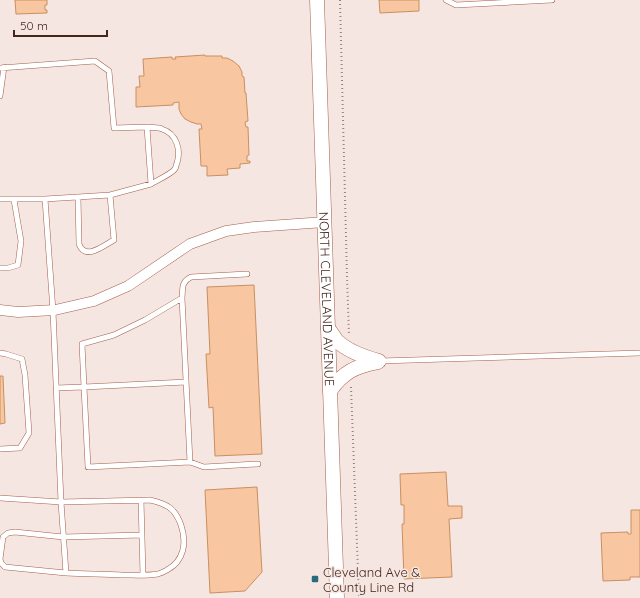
<svg xmlns="http://www.w3.org/2000/svg" width="640" height="598" font-family="Quicksand,sans-serif">
  <style>
    .building { fill: #f8c6a0; stroke: #ca8f60 }
    .lines { fill: none; stroke-linecap: round; stroke-linejoin: round }
    .lane-casing { stroke: #a45f49; stroke-width: 6 }
    .street-casing { stroke: #a45f49; stroke-width: 11 }
    .secondary-casing { stroke: #a45f49; stroke-width: 15 }
    .path { stroke: #9b837c; stroke-width: 2; stroke-dasharray: 1 3; stroke-linecap: butt }
    .lane { stroke: #fff; stroke-width: 5 }
    .street { stroke: #fff; stroke-width: 10 }
    .secondary { stroke: #fff; stroke-width: 14 }
    .poi-dot { fill: #286b7d; stroke: #f6e6e1; stroke-width: 1.5 }
    .labels { text-anchor: middle; dominant-baseline: central; stroke-width: 3; stroke-linejoin: round; paint-order: stroke }
    .street-label { font-size: 13px; fill: #44261d; stroke: #f6e6e1 }
    .poi-label { font-size: 13px; fill: #44261d; stroke: #f6e6e1; text-anchor: start }
  </style>
  <rect width="100%" height="100%" fill="#f6e6e1"/>
  <path class="building" d="M 15,0 L 47,0 L 47,5 L 45,5 L 45,10 L 47,10 L 47,13 L 16,14 Z
    M 379,0 L 419,0 L 419,11 L 380,13 Z
    M 205,55 L 205,56 L 222,56 L 222,58 L 227,58 L 233,61 L 239,66 L 242,72 L 242,76 L 244,77 L 245,93 L 246,93 L 248,121 L 245,122 L 246,127 L 248,127 L 249,155 L 247,156 L 247,161 L 250,161 L 250,163 L 240,164 L 240,168 L 227,169 L 228,175 L 207,176 L 207,166 L 201,166 L 199,129 L 202,129 L 201,124 L 197,124 L 191,122 L 185,119 L 181,114 L 179,109 L 179,102 L 173,103 L 173,105 L 136,107 L 136,87 L 140,87 L 139,76 L 144,76 L 143,59 L 172,57 L 172,59 L 176,59 L 175,57 Z
    M 254,285 L 262,454 L 215,456 L 213,407 L 209,408 L 206,354 L 210,354 L 207,287 Z
    M 0,376 L 3,376 L 5,423 L 0,424 Z
    M 446,472 L 448,506 L 462,506 L 462,518 L 449,519 L 452,577 L 404,579 L 402,524 L 404,524 L 404,505 L 401,505 L 400,474 Z
    M 257,487 L 262,572 L 245,591 L 210,593 L 205,490 Z
    M 631,510 L 640,510 L 640,577 L 630,577 L 630,580 L 603,581 L 601,533 L 628,532 L 628,534 L 631,534 Z"/>
  <g class="lines">
    <defs>
      <path id="lane" d="M 446,0 L 456,5 L 552,0
        M 0,68 L 95,61 L 109,71 L 114,128 L 147,127 L 151,184 L 110,195 L 45,199 L 53,311 L 61,502 L 0,498
        M 0,96 L 4,67
        M 147,127 C 152,128 158,127 162,129 C 177,134 181,150 177,163 C 176,165 176,167 175,169 C 170,175 157,180 151,184
        M 78,197 L 79,244 C 85,261 103,246 114,240 L 110,195
        M 0,199 L 45,199
        M 0,268 L 8,268 L 18,265 L 21,241 L 14,200
        M 182,298 C 183,288 181,282 191,277 L 247,274
        M 0,353 L 6,354 L 22,359 L 25,375 L 29,433 L 20,448 L 0,449
        M 380,361 L 640,353
        M 56,388 L 84,387 L 88,467 L 190,462 L 182,298 L 145,320 L 114,335 L 82,344 L 84,387 L 186,382
        M 190,462 L 204,467 L 258,464
        M 141,500 L 143,575
        M 150,500 C 167,504 175,508 181,525 C 187,543 184,561 167,570 C 164,572 161,573 158,574 C 146,576 134,575 122,575 C 103,574 85,574 66,573 L 61,502 Z
        M 66,573 L 5,567 L 1,563 L 0,559 L 3,537 L 8,533 L 15,532 L 63,537 L 142,535"/>
      <path id="street" d="M 0,310 L 18,312 L 55,310 L 94,301 L 128,286 L 190,244 L 226,231 L 254,227 L 325,222"/>
      <g id="secondary">
        <path id="s1" d="M 317,0 L 337,598"/>
        <path d="M 328,328 C 331,332 334,337 337,341 C 349,352 364,357 379,361"/>
        <path d="M 330,391 C 343,372 356,366 378,362"/>
      </g>
    </defs>
    <use href="#lane" class="lane-casing"/>
    <use href="#street" class="street-casing"/>
    <use href="#secondary" class="secondary-casing"/>
    <path class="path" d="M 340,0 L 347,276 L 349,335
      M 351,387 L 359,598"/>
    <use href="#lane" class="lane"/>
    <use href="#street" class="street"/>
    <use href="#secondary" class="secondary"/>
  </g>
  <rect class="poi-dot" x="311" y="575" width="8" height="8" rx="2"/>
  <g class="labels">
    <g class="street-label">
      <text stroke="none"><textPath href="#s1" startOffset="299">NORTH CLEVELAND AVENUE</textPath></text>
    </g>
    <g class="poi-label">
      <text x="323" y="572">Cleveland Ave &amp;<tspan x="323" dy="15">County Line Rd</tspan></text>
    </g>
  </g>
  <path d="M14 30v6h93v-6" fill="none" stroke="#44261d" stroke-width="2"/>
  <text x="20" y="30" font-size="12" fill="#44261d" stroke="#f6e6e1" stroke-width="3" paint-order="stroke">50 m</text>
</svg>
